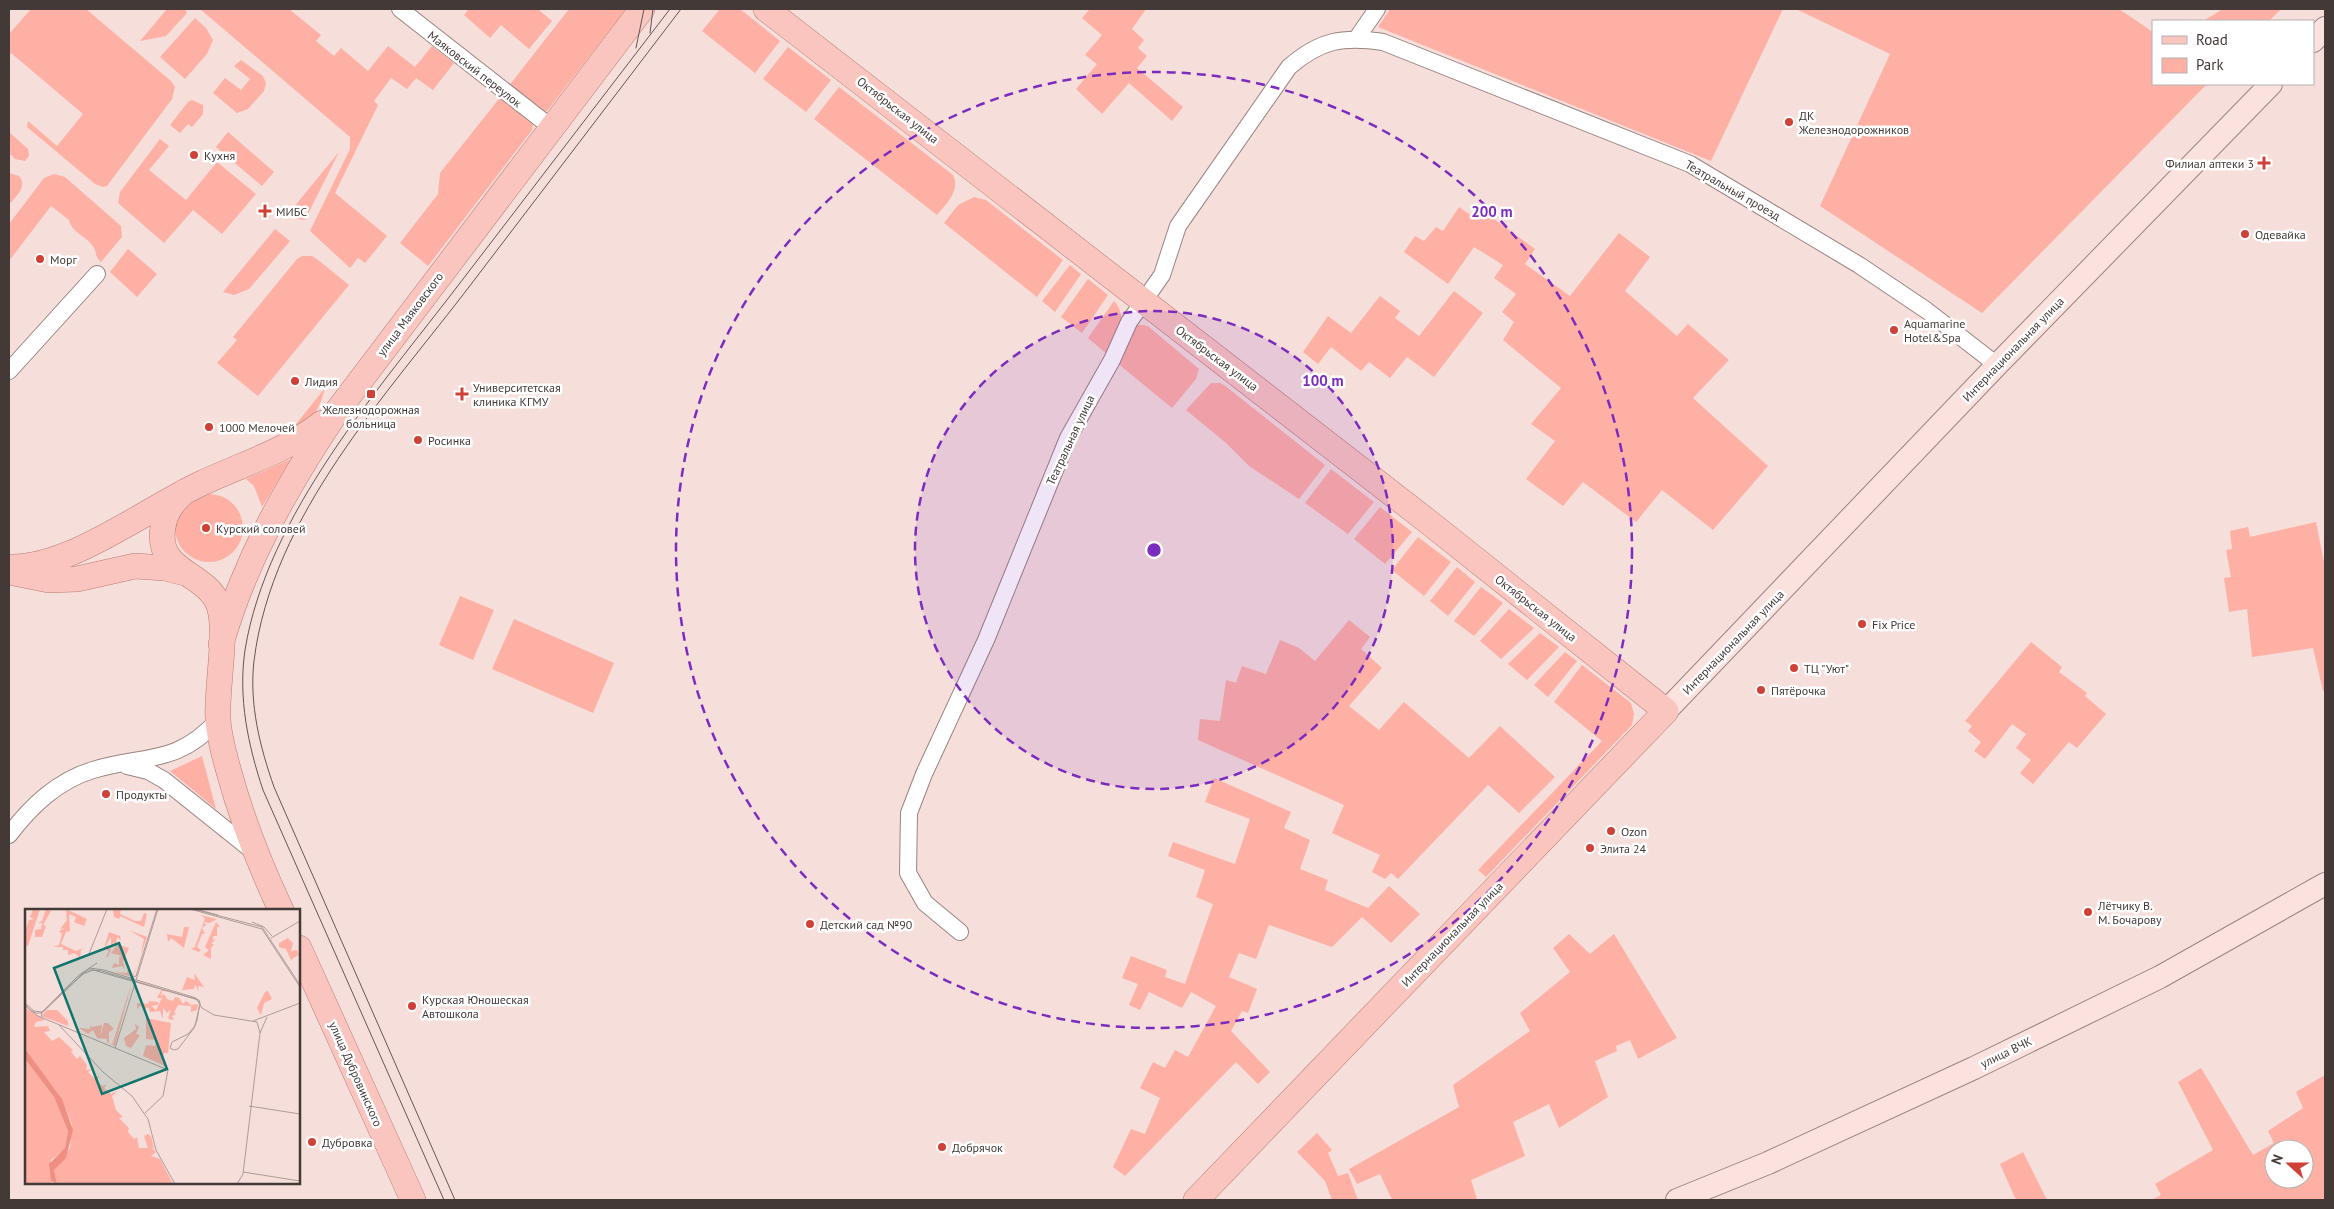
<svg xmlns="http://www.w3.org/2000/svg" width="2334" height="1209" font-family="'PT Sans',sans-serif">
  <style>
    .green { fill: #feb0a5; fill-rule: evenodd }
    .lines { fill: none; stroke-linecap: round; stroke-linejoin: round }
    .street-casing { stroke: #9a8480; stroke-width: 18 }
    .secondary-casing { stroke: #9a8480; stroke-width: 24 }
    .primary-casing { stroke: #b77c73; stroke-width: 26 }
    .street { stroke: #fff; stroke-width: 16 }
    .secondary { stroke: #fce2df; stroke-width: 22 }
    .primary { stroke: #fac5be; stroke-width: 25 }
    .tram { stroke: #635755; stroke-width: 1 }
    .ring { fill: none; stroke: #7b2cbf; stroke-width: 2.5; stroke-dasharray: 9 6 }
    .poi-dot { fill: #cf4137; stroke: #fff; stroke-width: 2 }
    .labels { text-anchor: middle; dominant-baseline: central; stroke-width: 5; stroke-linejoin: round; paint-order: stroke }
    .street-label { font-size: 12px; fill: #433a38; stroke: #fff }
    .poi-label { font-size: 12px; fill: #433a38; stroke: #fff; text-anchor: start }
    .inset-road { fill: none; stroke: #ae9c99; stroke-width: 1 }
    .view { fill: #0f766e; fill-opacity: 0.15; stroke: #0f766e; stroke-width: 2.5 }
    .inset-edge { fill: none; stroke: #433a38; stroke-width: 2.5 }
    .centre { fill: #7b2cbf; stroke: #fff; stroke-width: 2.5 }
    .ring-label { font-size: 15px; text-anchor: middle; font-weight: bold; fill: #7b2cbf; stroke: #fff; stroke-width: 5; stroke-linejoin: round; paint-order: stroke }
  </style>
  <rect width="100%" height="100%" fill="#f6deda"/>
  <path class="green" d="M 31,9 L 86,9 L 171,81 L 175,87 L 172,99 L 107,186 L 103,187 L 95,184 L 27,127 L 28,121 L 57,146 L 83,114 L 11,53 L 9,55 L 9,34 Z
    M 167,9 L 185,9 L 187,13 L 166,36 L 140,41 Z
    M 200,9 L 289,9 L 321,35 L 316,41 L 334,56 L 341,48 L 368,71 L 388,46 L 415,67 L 432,46 L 454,63 L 433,90 L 416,78 L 407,89 L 391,78 L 374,101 L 378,105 L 335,193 L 387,236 L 365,263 L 358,258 L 350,268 L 310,231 L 350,149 L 350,137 Z
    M 469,9 L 538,9 L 552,21 L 529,49 L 501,25 L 490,38 L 464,15 Z
    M 569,9 L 626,9 L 547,111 L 542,112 L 508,87 Z
    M 720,9 L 740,9 L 780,41 L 755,73 L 702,31 Z
    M 1090,9 L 1146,9 L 1132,29 L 1144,40 L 1138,48 L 1147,56 L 1137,68 L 1183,107 L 1172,121 L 1129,83 L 1102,114 L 1076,89 L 1097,64 L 1085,55 L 1102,35 L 1082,18 Z
    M 1390,9 L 1783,9 L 1711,161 L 1378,27 Z
    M 1796,9 L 2119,9 L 2153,32 L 2153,84 L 2207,84 L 1982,313 L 1820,206 L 1890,54 Z
    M 2223,9 L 2281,9 L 2269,21 L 2203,21 Z
    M 195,18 L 206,28 L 213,40 L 207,54 L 185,79 L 160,57 Z
    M 788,47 L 831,80 L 806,112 L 763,79 Z
    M 241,60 L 263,76 L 266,83 L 264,91 L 248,109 L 237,113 L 213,93 L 225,78 L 241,90 L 250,79 L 234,66 Z
    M 839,87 L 953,175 C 961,190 946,204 937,215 L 814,119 Z
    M 502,95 L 533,124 L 532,130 L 428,266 L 400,243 L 438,194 L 440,173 Z
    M 192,100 L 203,105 L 203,114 L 192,127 L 188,124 L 180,133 L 170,125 L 188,102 Z
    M 9,132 L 28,149 L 29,156 L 25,161 L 15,159 L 9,153 Z
    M 228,132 L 274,172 L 262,186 L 216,147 Z
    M 160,139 L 169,146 L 149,170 L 186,200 L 217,162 L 256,194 L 222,234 L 193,210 L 164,243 L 118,203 L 120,192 Z
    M 339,152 L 305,220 L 297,219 L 289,213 Z
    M 9,173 L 19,176 C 28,187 16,196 9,205 Z
    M 54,174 L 65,177 L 121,226 L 122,237 L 101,262 C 95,257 97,254 94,248 C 88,236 72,234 69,220 L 51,206 L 9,261 L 9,224 L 44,178 Z
    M 974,197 L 986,200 L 1063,260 L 1037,297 L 944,223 L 958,205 Z
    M 1459,207 L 1472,216 L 1479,208 L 1535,249 L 1525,264 L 1570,296 L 1619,233 L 1650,257 L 1625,291 L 1677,336 L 1688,324 L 1729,360 L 1693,398 L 1768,466 L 1713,530 L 1662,490 L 1636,522 L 1583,482 L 1563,506 L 1526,479 L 1555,441 L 1531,424 L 1561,388 L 1503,340 L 1514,322 L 1502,312 L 1516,294 L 1494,278 L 1503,265 L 1474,247 L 1448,284 L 1404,252 L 1415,236 L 1424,241 L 1436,227 L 1443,231 Z
    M 275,229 L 290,241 L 249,289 L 234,295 L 223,292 Z
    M 128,249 L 157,274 L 137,297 L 110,272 Z
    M 302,256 L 312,256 L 317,259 L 349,285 L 258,396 L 217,363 L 237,340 L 233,337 L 297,259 Z
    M 1070,265 L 1081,274 L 1055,312 L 1042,301 Z
    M 1088,279 L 1108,295 L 1082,333 L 1061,317 Z
    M 1454,291 L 1483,313 L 1434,377 L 1407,357 L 1390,378 L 1369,362 L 1361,371 L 1331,347 L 1318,364 L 1303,352 L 1328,316 L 1351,333 L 1380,296 L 1400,311 L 1395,318 L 1419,336 Z
    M 1114,301 C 1130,317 1115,338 1108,355 L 1088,338 Z
    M 1137,325 L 1144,325 L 1149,327 L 1199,369 L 1196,379 L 1172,408 L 1116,362 L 1134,328 Z
    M 1211,383 L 1220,383 L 1224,385 L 1325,465 L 1299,499 L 1249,466 L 1226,443 L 1186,410 Z
    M 325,388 C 320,407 313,424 292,429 Z
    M 291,459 L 262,507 L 254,486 L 246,479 Z
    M 1331,469 L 1374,502 L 1348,534 L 1305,503 Z
    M175 528a34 34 0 1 1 68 0a34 34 0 1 1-68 0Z
    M 1380,507 L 1412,532 L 1385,564 L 1354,539 Z
    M 2316,522 L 2325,567 L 2325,690 L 2323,691 L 2313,648 L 2252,657 L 2247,609 L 2229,612 L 2224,578 L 2231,577 L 2226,550 L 2232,549 L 2230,531 L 2248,527 L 2250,537 Z
    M 1418,537 L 1451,562 L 1424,596 L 1392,570 Z
    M 1457,567 L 1475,582 L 1448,616 L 1430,601 Z
    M 1481,587 L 1503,603 L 1474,636 L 1454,621 Z
    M 460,596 L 494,610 L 473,660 L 439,645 Z
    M 1509,609 L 1534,628 L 1501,659 L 1480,641 Z
    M 514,619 L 614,663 L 593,713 L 492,669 Z
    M 1349,620 L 1370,637 L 1361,649 L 1382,668 L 1349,706 L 1379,730 L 1404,702 L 1469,758 L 1500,726 L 1555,777 L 1519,813 L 1488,785 L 1398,879 L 1391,873 L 1385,879 L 1372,872 L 1380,855 L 1332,833 L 1344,805 L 1198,740 L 1200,719 L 1220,721 L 1226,680 L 1236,683 L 1242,666 L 1266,674 L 1280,640 L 1299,648 L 1315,661 Z
    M 1540,633 L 1559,647 L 1527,680 L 1508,664 Z
    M 2031,642 L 2062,667 L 2059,672 L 2087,693 L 2085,696 L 2106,714 L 2077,748 L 2069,742 L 2033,784 L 2020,773 L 2031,760 L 2016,748 L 2026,734 L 2012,724 L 1985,759 L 1974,751 L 1981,742 L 1968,731 L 1972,726 L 1965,721 Z
    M 1565,652 L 1577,661 L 1548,697 L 1534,685 Z
    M 1582,665 L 1631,703 L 1634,714 L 1632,725 L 1486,877 L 1478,870 L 1602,741 L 1554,702 Z
    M 202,756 L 216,809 L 170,771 Z
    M 1214,778 L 1291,812 L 1284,828 L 1310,840 L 1300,869 L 1328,880 L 1325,890 L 1368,908 L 1389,886 L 1420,914 L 1391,943 L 1362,917 L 1332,947 L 1269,925 L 1256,959 L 1239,953 L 1229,977 L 1257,989 L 1248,1013 L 1242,1011 L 1231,1031 L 1270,1072 L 1258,1084 L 1236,1062 L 1125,1176 L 1113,1167 L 1131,1129 L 1145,1134 L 1160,1098 L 1140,1088 L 1153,1062 L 1165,1068 L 1175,1050 L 1188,1057 L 1216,1006 L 1191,992 L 1182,1008 L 1149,992 L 1140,1010 L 1129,1005 L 1138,984 L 1122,978 L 1131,956 L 1167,970 L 1165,977 L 1185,984 L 1213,904 L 1196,897 L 1205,870 L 1168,856 L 1173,842 L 1235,864 L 1250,819 L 1205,802 Z
    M 1569,934 L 1590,954 L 1614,934 L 1677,1038 L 1638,1059 L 1630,1040 L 1616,1046 L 1617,1051 L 1595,1061 L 1608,1097 L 1559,1128 L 1549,1104 L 1513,1122 L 1525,1156 L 1471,1180 L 1477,1199 L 1392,1200 L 1380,1174 L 1357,1184 L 1349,1169 L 1459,1107 L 1453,1085 L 1530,1031 L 1520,1013 L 1570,972 L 1553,948 Z
    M 2201,1068 L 2253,1155 L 2274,1143 L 2268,1131 L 2303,1108 L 2296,1092 L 2325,1075 L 2325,1200 L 2152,1200 L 2161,1195 L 2155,1184 L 2213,1150 L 2178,1082 ZM 2274,1149 L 2304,1149 L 2304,1179 L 2274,1179 Z
    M 1317,1133 L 1332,1150 L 1328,1153 L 1338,1176 L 1348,1173 L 1358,1200 L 1332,1200 L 1325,1181 L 1297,1152 Z
    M 2023,1152 L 2047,1200 L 2016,1200 L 2000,1164 Z"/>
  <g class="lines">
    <defs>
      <path id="street" d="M 400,9 L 552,128
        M 1357,38 L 1377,9
        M 9,371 L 97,274
        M 127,766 L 148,771 L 164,780 L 254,852
        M 9,835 C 31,806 57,781 93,770 C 145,754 176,766 218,720
        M 960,932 L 925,903 L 908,873 L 909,813 L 924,774 L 986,640 L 1068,438 L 1112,360 L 1129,322 L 1162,275 L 1178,226 L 1289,67 C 1320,40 1343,36 1383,42 L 1690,164 L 1859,265 L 1926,310 L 1997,365"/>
      <path id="secondary" d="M 2313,41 L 2325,28
        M 1666,711 L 1997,365 L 2271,84
        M 1677,1200 L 1768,1163 L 1974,1068 L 2160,977 L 2325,884"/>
      <path id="primary" d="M 766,9 L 1426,520 L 1666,711 L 1196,1200
        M 184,492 C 173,502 165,512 163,527 C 155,574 207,571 219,606 C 228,633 216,688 218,720 C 219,737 224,754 229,772 C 242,820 260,865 281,910
        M 9,567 C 69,569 145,510 200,484 C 242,464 285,452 322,423
        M 14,573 L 49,580 L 77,579 L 135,566 L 165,568 L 185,573
        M 221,644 C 245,560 287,486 335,414 L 642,9
        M 299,948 L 413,1200"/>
    </defs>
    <use href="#street" class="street-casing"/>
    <use href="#secondary" class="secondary-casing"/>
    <use href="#primary" class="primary-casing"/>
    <use href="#street" class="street"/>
    <use href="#secondary" class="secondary"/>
    <use href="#primary" class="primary"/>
    <path class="tram" d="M 650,33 L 653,9
      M 636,48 L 644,9
      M 444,1200 L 263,790 C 248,745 238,698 245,650 C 267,515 379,389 460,283 C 530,192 600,100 670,9
      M 455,1200 L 274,787 C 260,747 249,704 254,661 C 272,515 387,395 472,283 C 542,192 611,100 681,9"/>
  </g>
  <circle cx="1154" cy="550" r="239" fill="#7b2cbf" fill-opacity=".12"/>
  <g class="ring">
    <circle cx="1154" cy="550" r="239"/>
    <circle cx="1154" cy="550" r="478"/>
  </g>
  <g class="poi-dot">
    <circle cx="1789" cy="122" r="5"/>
    <circle cx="194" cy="155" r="5"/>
    <path d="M2261.5 155.5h5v5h5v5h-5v5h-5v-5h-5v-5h5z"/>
    <path d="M262.5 203.5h5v5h5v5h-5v5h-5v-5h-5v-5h5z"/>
    <circle cx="2245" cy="234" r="5"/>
    <circle cx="40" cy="259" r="5"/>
    <circle cx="1894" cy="330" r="5"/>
    <circle cx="295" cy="381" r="5"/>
    <rect x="366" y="389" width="10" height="10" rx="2.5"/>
    <path d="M459.5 386.5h5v5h5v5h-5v5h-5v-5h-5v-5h5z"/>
    <circle cx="209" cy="427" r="5"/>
    <circle cx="418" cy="440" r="5"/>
    <circle cx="206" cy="528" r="5"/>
    <circle cx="1862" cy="624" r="5"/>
    <circle cx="1794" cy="668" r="5"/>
    <circle cx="1761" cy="690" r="5"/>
    <circle cx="106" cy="794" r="5"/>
    <circle cx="1611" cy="831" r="5"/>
    <circle cx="1590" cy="848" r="5"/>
    <circle cx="2088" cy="912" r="5"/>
    <circle cx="810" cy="924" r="5"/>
    <circle cx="412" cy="1006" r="5"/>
    <circle cx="312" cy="1142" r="5"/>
    <circle cx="942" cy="1147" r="5"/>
  </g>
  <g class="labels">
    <g class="street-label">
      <text transform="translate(475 69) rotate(38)">Маяковский переулок</text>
      <text transform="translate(898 110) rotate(38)">Октябрьская улица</text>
      <text transform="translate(1733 190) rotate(30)">Театральный проезд</text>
      <text transform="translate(410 314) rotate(-53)">улица Маяковского</text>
      <text transform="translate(2013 349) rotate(-46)">Интернациональная улица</text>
      <text transform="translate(1217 358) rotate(37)">Октябрьская улица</text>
      <text transform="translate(1070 440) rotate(-65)">Театральная улица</text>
      <text transform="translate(1536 608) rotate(38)">Октябрьская улица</text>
      <text transform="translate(1733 642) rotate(-46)">Интернациональная улица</text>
      <text transform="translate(1452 934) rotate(-46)">Интернациональная улица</text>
      <text transform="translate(2006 1052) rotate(-26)">улица ВЧК</text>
      <text transform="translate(356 1074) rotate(66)">улица Дубровинского</text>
    </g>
    <g class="poi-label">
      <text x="1799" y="115">ДК<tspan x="1799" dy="14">Железнодорожников</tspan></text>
      <text x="204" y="155">Кухня</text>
      <text x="2254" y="163" text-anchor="end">Филиал аптеки 3</text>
      <text x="276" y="211">МИБС</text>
      <text x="2255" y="234">Одевайка</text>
      <text x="50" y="259">Морг</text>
      <text x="1904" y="323">Aquamarine<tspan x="1904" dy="14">Hotel&amp;Spa</tspan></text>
      <text x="305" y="381">Лидия</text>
      <text x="473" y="387">Университетская<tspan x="473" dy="14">клиника КГМУ</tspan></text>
      <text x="371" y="409" text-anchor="middle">Железнодорожная<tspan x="371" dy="14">больница</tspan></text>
      <text x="219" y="427">1000 Мелочей</text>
      <text x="428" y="440">Росинка</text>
      <text x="216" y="528">Курский соловей</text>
      <text x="1872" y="624">Fix Price</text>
      <text x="1804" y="668">ТЦ "Уют"</text>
      <text x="1771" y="690">Пятёрочка</text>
      <text x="116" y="794">Продукты</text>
      <text x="1621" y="831">Ozon</text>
      <text x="1600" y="848">Элита 24</text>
      <text x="2098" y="905">Лётчику В.<tspan x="2098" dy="14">М. Бочарову</tspan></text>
      <text x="820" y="924">Детский сад №90</text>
      <text x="422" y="999">Курская Юношеская<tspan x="422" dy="14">Автошкола</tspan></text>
      <text x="322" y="1142">Дубровка</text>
      <text x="952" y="1147">Добрячок</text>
    </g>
  </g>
  <g transform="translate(25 909)">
    <rect width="275" height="275" fill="#f6deda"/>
    <path d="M 8,0 L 15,0 L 3,37 L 0,36 L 0,22 L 4,11 L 9,10 L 5,8 ZM 21,0 L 26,2 L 18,16 L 21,17 L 17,28 L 10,28 L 10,21 L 16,20 L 17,14 L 13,14 L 17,12 ZM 41,0 L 62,10 L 59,17 L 49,13 L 51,8 L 44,5 L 45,22 L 41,23 L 36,35 L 51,42 L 59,39 L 56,41 L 55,49 L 50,44 L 43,46 L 43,41 L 38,41 L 38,38 L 28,38 L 34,36 L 37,25 L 34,22 L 40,19 L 35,20 L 42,11 ZM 96,0 L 95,5 L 110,12 L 116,12 L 119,4 L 122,5 L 119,18 L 95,7 L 94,10 L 89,8 L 88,0 ZM 175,6 L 192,10 L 185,14 L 179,13 L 181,16 L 177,19 L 180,24 L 177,25 L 172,38 L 176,41 L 174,43 L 166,40 L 170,38 L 180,9 ZM 191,13 L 195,18 L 192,18 L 192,27 L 188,27 L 188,31 L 191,30 L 186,35 L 189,35 L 186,39 L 186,50 L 178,46 L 184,41 L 180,38 ZM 159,18 L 164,18 L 159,39 L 146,29 L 143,33 L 142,25 L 157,28 ZM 104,21 L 122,28 L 108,68 L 89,63 L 102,64 L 103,60 L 108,66 L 115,49 L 119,30 ZM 84,23 L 95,27 L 96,31 L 92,28 L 91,35 L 104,39 L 98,53 L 100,60 L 97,57 L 87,59 L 89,54 L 94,56 L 94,48 L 97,47 L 86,44 L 92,36 L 89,37 L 89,33 L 86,39 L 86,28 L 80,38 L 83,36 L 86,41 L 83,48 L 81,48 L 84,42 L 79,39 ZM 263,29 L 268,34 L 266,42 L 272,41 L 275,49 L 273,46 L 266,51 L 261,40 L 254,38 L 254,34 ZM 169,64 L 179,78 L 173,77 L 174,83 L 170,75 L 169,80 L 157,81 L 162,68 L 170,71 ZM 107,73 L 90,137 L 82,133 L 82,130 L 72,129 L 68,121 L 63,125 L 54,119 L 65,120 L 65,115 L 66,118 L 77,116 L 75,127 L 79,114 L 83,114 L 89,120 L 84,123 L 84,134 L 87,136 ZM 137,80 L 147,83 L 137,82 L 136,87 L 139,85 L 142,90 L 148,92 L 150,88 L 154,89 L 158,95 L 161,92 L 166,96 L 173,95 L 172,101 L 166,103 L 166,97 L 153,96 L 149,103 L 151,105 L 147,107 L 149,111 L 143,110 L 146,100 L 142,104 L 138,99 L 138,110 L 135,102 L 125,103 L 123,98 L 119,101 L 116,96 L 112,100 L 112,94 L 123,95 L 124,92 L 133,93 L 133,96 L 126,97 L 131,101 L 137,89 L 132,89 ZM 243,82 L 247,90 L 239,94 L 236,106 L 232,99 L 240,83 ZM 0,99 L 20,111 L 11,113 L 9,118 L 23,117 L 25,122 L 19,123 L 27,132 L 34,128 L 48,141 L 46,143 L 52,150 L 55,147 L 62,156 L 61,161 L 67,160 L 63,163 L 69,169 L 74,167 L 72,173 L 78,177 L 82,175 L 79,179 L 86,185 L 93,182 L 87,187 L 91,201 L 98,208 L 94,209 L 104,219 L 103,223 L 109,230 L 112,228 L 114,239 L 123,239 L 119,227 L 123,225 L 126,227 L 129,240 L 126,238 L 131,243 L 126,247 L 135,250 L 148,275 L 32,275 L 29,261 L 45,239 L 47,215 L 34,186 L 1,143 ZM 22,101 L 32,101 L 43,112 L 43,117 L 16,107 ZM 121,109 L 146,114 L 143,144 L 139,144 L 137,152 L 142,158 L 118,147 L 121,136 L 130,137 L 131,131 L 121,130 ZM 110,115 L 114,118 L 111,125 L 115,126 L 106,139 L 101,137 L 99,129 L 111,120 ZM 0,150 L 29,188 L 43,222 L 40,240 L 26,251 L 27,275 L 0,275 Z" fill="#feb0a5"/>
    <path d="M 0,140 L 37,190 L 48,221 L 41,249 L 29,261 L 32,275 L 26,272 L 24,255 L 40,239 L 43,222 L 29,188 L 0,150 Z" fill="#ef8f82"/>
    <path class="inset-road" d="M 165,0 L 237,20 L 275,78M 168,0 L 237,18 L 275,76M 174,1 L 193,6M 227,13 L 239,18 L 247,27M 246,29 L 275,12M 64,45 L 82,0M 64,59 L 79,61 L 171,89 L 177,99 L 189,106 L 232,113 L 235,124M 104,70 L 111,67 L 132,0M 0,94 L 9,102 L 17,103 L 57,65 L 63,61 L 69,61 L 77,62 L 170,90 L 174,91 L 175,94 L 172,111 L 169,119 L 153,140 L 149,141 L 145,139 L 147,133 L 163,125 L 170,117 L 175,95 L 171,90 L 68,61 L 58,65 L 17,104 L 11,104 L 5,101 L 0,95M 0,97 L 13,107 L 143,161 L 138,187 L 120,204M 17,108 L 16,104 L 54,66 L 72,54M 228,112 L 275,94M 34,116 L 78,163 L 107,187 L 123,210 L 131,241 L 150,275M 90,139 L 133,0M 224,197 L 275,205M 218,263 L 275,272M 212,275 L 218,265 L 235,124 L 242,108"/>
    <path class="view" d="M 94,34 L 142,160 L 77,185 L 29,59 Z"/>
    <rect width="275" height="275" class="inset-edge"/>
  </g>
  <circle cx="1154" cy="550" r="8" class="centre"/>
  <g class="ring-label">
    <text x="1492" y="217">200 m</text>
    <text x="1323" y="386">100 m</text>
  </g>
  <rect width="2334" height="1209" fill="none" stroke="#433a38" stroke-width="20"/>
  <rect x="2152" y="20" width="162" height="65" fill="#ffffff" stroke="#b4b0af"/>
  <rect x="2162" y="36" width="25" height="8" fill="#fac5be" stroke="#b4b0af"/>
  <text x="2196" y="45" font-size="15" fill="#433a38">Road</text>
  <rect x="2162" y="58" width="25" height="15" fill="#feb0a5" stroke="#b4b0af"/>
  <text x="2196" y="70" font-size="15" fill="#433a38">Park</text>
  <g transform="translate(2289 1164) rotate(291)"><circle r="24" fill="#ffffff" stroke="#b4b0af"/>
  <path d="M0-4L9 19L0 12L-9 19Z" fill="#cf4137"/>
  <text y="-8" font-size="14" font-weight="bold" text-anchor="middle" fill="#433a38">N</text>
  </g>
</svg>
